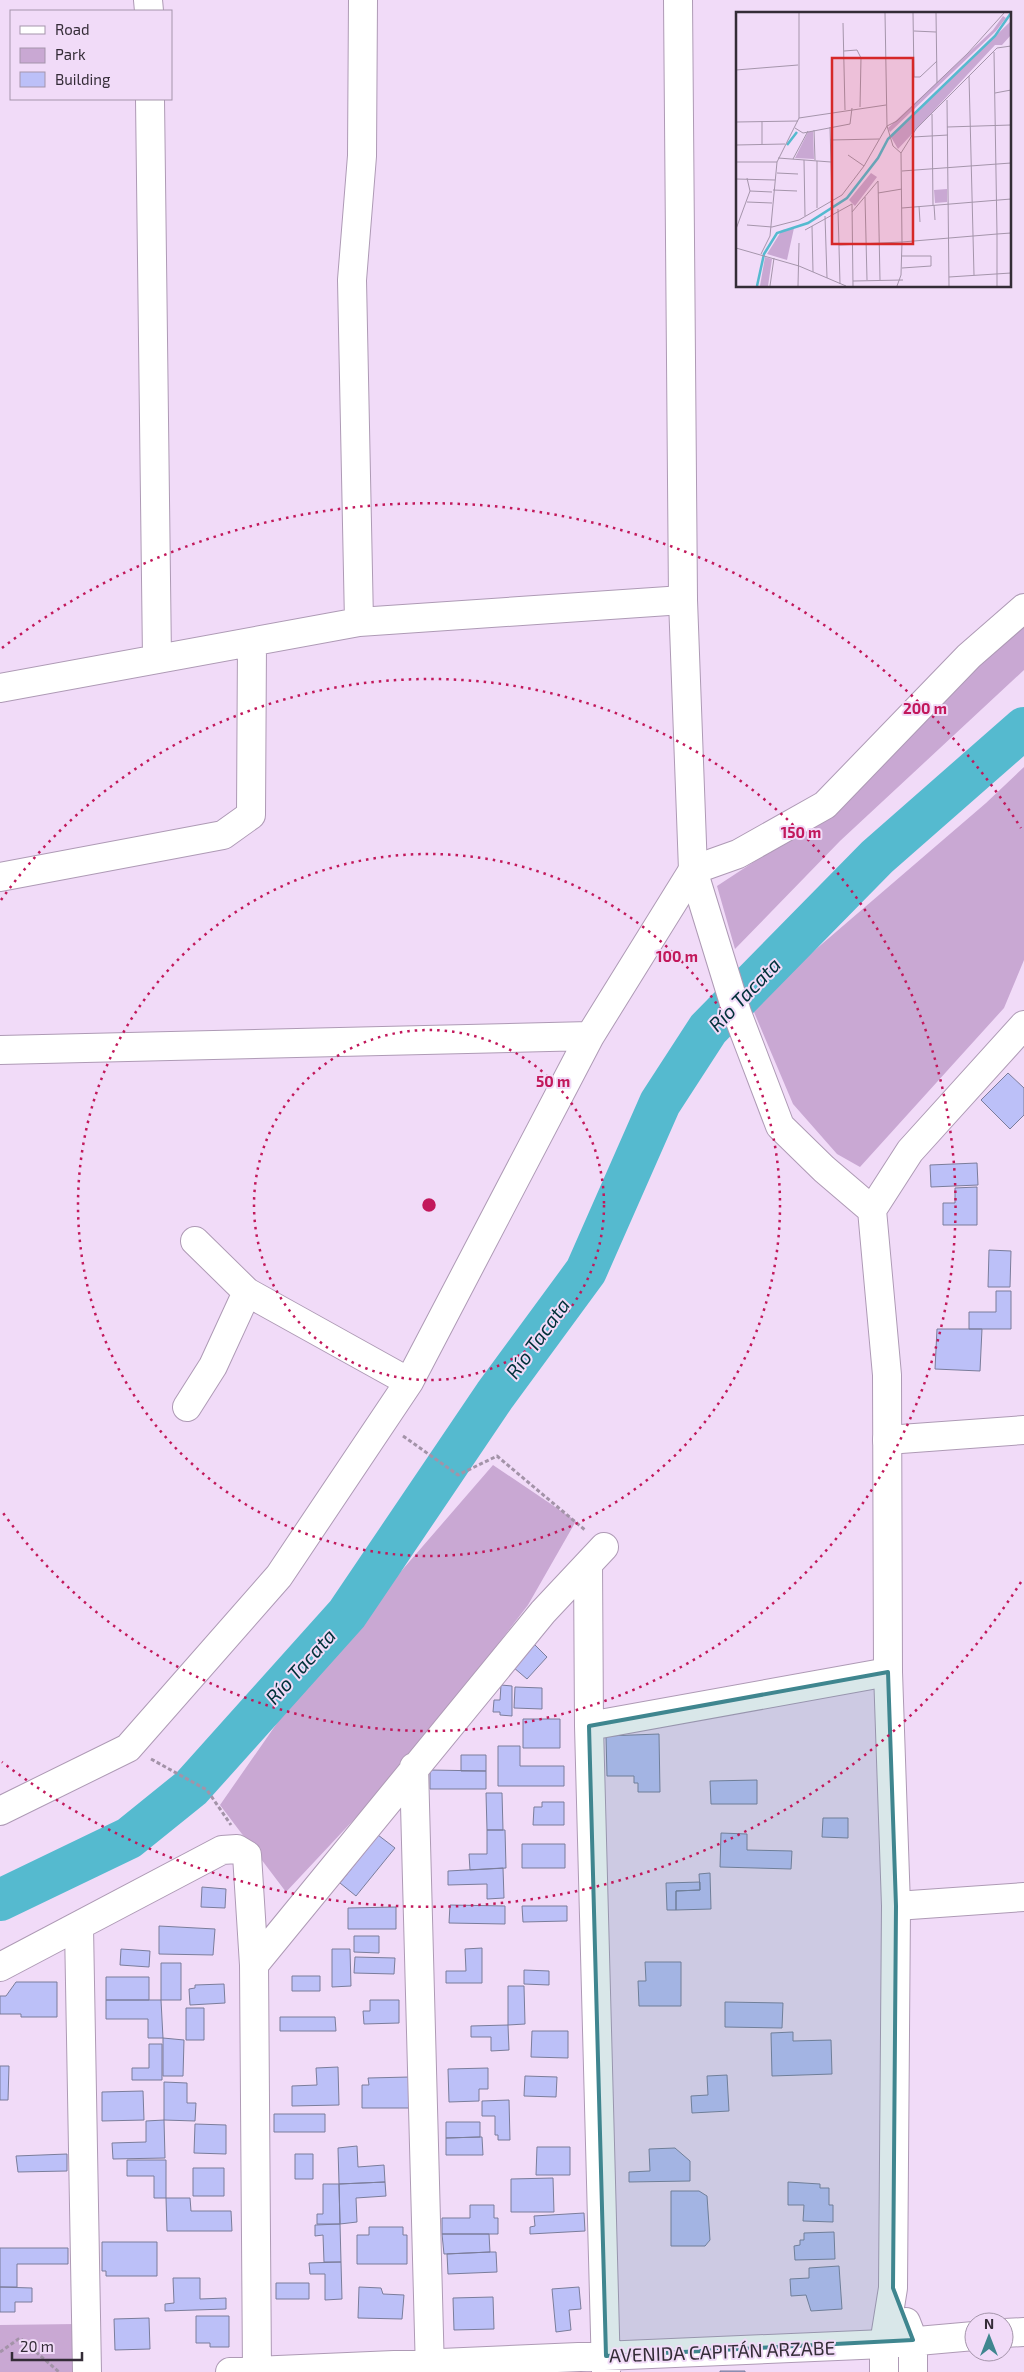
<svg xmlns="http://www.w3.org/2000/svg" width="1024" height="2372" font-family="'Exo 2',sans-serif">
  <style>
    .green { fill: #c9a8d3 }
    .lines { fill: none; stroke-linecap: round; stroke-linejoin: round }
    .river { stroke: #55bacf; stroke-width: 42 }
    .building { fill: #bcc0f8; stroke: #7b7d9b }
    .street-casing { stroke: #ae9ab5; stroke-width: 30 }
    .secondary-casing { stroke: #ae9ab5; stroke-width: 30 }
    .path { stroke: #a393a8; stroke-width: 3; stroke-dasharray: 4 2.5; stroke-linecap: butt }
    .street { stroke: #fff; stroke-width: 28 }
    .secondary { stroke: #fff; stroke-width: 28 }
    .marked { fill: #3f868f; fill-opacity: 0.2; stroke: #3f868f; stroke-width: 4; stroke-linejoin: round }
    .ring { fill: none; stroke: #c2185b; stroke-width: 2.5; stroke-dasharray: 2.5 5 }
    .labels { text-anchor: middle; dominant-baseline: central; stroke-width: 4; stroke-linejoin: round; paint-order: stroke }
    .street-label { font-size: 19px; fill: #342c37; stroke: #f1dbf8 }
    .water-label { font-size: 20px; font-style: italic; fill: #003039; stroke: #f1dbf8 }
    .inset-river { fill: none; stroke: #55bacf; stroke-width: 2.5 }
    .inset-road { fill: none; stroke: #a595ab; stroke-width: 1 }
    .view { fill: #d62828; fill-opacity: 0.15; stroke: #d62828; stroke-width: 2.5 }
    .inset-edge { fill: none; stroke: #342c37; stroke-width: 2.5 }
    .centre { fill: #c2185b; stroke: #f1dbf8; stroke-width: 2.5 }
    .ring-label { font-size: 15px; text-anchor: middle; font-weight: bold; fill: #c2185b; stroke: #f1dbf8; stroke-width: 4; stroke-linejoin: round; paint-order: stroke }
  </style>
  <rect width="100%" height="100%" fill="#f1dbf8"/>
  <path class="green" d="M 1024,621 L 1024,670 L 840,841 L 735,949 L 717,886 L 829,813 Z
    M 1024,767 L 1024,960 L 1004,1008 L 860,1167 L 837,1154 L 793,1104 L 751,1005 L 986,803 Z
    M 493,1465 L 576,1521 L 528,1605 L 405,1765 L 286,1892 L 220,1805 L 307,1680 Z
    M 77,2324 L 77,2372 L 0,2372 L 0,2325 Z"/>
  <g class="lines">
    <path class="river" d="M 0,1900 L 129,1838 L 191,1788 L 347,1614 L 495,1395 L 586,1271 L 660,1103 L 708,1029 L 877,857 L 1024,728"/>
  </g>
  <path class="building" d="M 1008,1073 L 1024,1088 L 1024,1115 L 1010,1129 L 981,1100 Z
    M 977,1163 L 978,1185 L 931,1187 L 930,1165 Z
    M 977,1187 L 977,1225 L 943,1225 L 943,1203 L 955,1203 L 955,1188 Z
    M 989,1250 L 1011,1251 L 1010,1287 L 988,1287 Z
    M 996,1291 L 1011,1291 L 1011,1329 L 969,1329 L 969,1312 L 996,1312 Z
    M 937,1329 L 982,1329 L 980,1371 L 935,1369 Z
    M 534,1644 L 547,1657 L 527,1679 L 513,1667 Z
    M 501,1685 L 512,1686 L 512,1716 L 500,1715 L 500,1712 L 493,1712 L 494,1700 L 500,1700 Z
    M 515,1687 L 542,1688 L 542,1709 L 514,1708 Z
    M 523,1719 L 560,1719 L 560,1748 L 523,1748 Z
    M 659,1734 L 660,1792 L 638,1792 L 638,1783 L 634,1783 L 634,1776 L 607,1776 L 606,1736 Z
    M 498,1746 L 520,1746 L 520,1766 L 564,1766 L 564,1786 L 498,1786 Z
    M 461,1755 L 486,1755 L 486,1771 L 461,1771 Z
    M 430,1770 L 486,1771 L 486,1789 L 430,1789 Z
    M 757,1780 L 757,1804 L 711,1804 L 710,1781 Z
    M 486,1793 L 502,1793 L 503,1830 L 487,1830 Z
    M 542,1802 L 564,1802 L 564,1825 L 533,1825 L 534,1807 L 542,1807 Z
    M 823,1818 L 848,1818 L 848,1838 L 822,1837 Z
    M 487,1830 L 505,1830 L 506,1868 L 470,1870 L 469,1854 L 487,1854 Z
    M 721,1833 L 747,1834 L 747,1850 L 792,1851 L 791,1869 L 720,1867 Z
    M 378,1835 L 395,1848 L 356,1896 L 340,1883 Z
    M 522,1844 L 565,1844 L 565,1868 L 522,1868 Z
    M 503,1868 L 504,1898 L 487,1899 L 487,1884 L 448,1885 L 448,1871 Z
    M 710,1873 L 711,1909 L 676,1910 L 676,1891 L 700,1890 L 699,1874 Z
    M 700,1882 L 700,1890 L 676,1891 L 676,1910 L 667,1910 L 666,1883 Z
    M 202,1887 L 226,1889 L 225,1908 L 201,1907 Z
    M 450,1905 L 505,1906 L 505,1924 L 449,1923 Z
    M 522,1906 L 567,1906 L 567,1921 L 523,1922 Z
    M 396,1907 L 396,1929 L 348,1929 L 348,1908 Z
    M 159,1926 L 215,1929 L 213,1955 L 159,1954 Z
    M 354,1936 L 379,1936 L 379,1953 L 354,1952 Z
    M 482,1948 L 482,1983 L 446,1983 L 446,1971 L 466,1971 L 465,1949 Z
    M 121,1949 L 150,1951 L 149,1967 L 120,1965 Z
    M 332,1949 L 350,1949 L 351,1986 L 332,1987 Z
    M 355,1957 L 395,1958 L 394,1974 L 354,1973 Z
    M 645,1962 L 681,1962 L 681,2006 L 639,2006 L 638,1981 L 646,1981 Z
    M 161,1963 L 181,1963 L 181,2000 L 161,2000 Z
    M 524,1970 L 549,1971 L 549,1985 L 524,1984 Z
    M 292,1976 L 320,1976 L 320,1991 L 292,1991 Z
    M 106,1977 L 149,1977 L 149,2000 L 106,2000 Z
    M 16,1982 L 57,1982 L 57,2017 L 21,2017 L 21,2014 L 0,2014 L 0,1996 L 6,1996 Z
    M 224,1984 L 225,2003 L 190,2005 L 189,1989 L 195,1988 L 195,1985 Z
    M 508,1986 L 524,1986 L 525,2024 L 508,2025 Z
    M 106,2000 L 161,2000 L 163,2038 L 148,2038 L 148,2019 L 106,2019 Z
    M 370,2000 L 399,2000 L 399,2023 L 364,2024 L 363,2011 L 370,2011 Z
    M 725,2002 L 783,2003 L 782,2028 L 725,2027 Z
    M 186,2008 L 204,2008 L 204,2040 L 186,2040 Z
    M 280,2017 L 335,2017 L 336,2031 L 280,2031 Z
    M 508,2025 L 509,2050 L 491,2051 L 491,2037 L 471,2037 L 471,2026 Z
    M 532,2031 L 568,2031 L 568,2058 L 531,2057 Z
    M 793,2032 L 793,2041 L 831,2040 L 832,2074 L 772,2076 L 771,2033 Z
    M 163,2038 L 184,2040 L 183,2076 L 163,2076 Z
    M 149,2044 L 162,2044 L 162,2080 L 132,2080 L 132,2068 L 149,2068 Z
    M 0,2066 L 9,2066 L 8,2100 L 0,2100 Z
    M 338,2067 L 339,2105 L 292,2106 L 292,2086 L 317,2085 L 316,2068 Z
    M 488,2068 L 488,2089 L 479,2089 L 479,2101 L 449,2102 L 448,2069 Z
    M 727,2075 L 729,2111 L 692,2113 L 691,2096 L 708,2095 L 707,2076 Z
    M 525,2076 L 557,2077 L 556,2097 L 524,2096 Z
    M 410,2077 L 411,2108 L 362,2108 L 362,2085 L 369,2085 L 368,2078 Z
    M 164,2082 L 187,2083 L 187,2103 L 196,2103 L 195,2121 L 164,2120 Z
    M 143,2091 L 144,2120 L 102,2121 L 102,2092 Z
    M 509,2100 L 510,2140 L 498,2140 L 498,2135 L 495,2135 L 495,2116 L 482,2116 L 482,2101 Z
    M 274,2114 L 325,2114 L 325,2132 L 274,2132 Z
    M 164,2120 L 165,2158 L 113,2159 L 112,2143 L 146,2142 L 146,2121 Z
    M 446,2122 L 480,2122 L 480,2137 L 446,2138 Z
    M 195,2124 L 226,2125 L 226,2154 L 194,2153 Z
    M 480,2137 L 482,2137 L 483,2155 L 446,2155 L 446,2138 Z
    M 357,2146 L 358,2167 L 384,2165 L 385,2182 L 339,2184 L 338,2148 Z
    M 537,2147 L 570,2147 L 570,2175 L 536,2175 Z
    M 675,2148 L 690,2161 L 690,2181 L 629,2182 L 629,2172 L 650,2171 L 649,2149 Z
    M 67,2154 L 67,2171 L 18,2172 L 16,2156 Z
    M 295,2154 L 313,2154 L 313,2179 L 295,2179 Z
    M 127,2160 L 166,2160 L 166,2198 L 154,2198 L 154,2176 L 127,2176 Z
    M 193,2168 L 224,2168 L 224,2196 L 193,2196 Z
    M 553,2178 L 554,2212 L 511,2212 L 511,2179 Z
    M 385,2182 L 386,2196 L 356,2198 L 357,2222 L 340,2224 L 339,2184 Z
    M 788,2182 L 820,2184 L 820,2188 L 829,2188 L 829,2205 L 833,2205 L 833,2222 L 803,2221 L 804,2205 L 788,2205 Z
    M 323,2184 L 339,2184 L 340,2224 L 317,2224 L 317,2214 L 323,2214 Z
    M 671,2191 L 699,2191 L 707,2196 L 710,2240 L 705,2246 L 671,2246 Z
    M 166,2198 L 190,2198 L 191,2211 L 231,2211 L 232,2231 L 167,2231 Z
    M 470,2205 L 494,2205 L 494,2218 L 498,2218 L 498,2234 L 442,2234 L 442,2218 L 470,2218 Z
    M 584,2213 L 585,2231 L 530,2234 L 530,2227 L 535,2226 L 534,2216 Z
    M 340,2224 L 341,2262 L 324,2262 L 323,2235 L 315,2236 L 315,2225 Z
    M 369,2227 L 403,2227 L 403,2235 L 407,2235 L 407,2264 L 357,2264 L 357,2235 L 369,2235 Z
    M 834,2232 L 835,2259 L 795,2260 L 794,2246 L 800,2245 L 800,2240 L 804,2240 L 804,2233 Z
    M 442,2234 L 489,2234 L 490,2252 L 444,2254 Z
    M 102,2242 L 157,2242 L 157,2276 L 106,2276 L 106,2271 L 102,2271 Z
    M 0,2248 L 68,2248 L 68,2264 L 17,2264 L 17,2287 L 0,2287 Z
    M 490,2252 L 496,2252 L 497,2272 L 448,2274 L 447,2254 Z
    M 341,2262 L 342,2299 L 325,2300 L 325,2274 L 310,2274 L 309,2263 Z
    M 839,2266 L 842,2309 L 811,2311 L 806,2295 L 791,2296 L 790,2279 L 809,2278 L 809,2268 Z
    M 173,2278 L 200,2278 L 200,2299 L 226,2298 L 226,2309 L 165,2311 L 165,2304 L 174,2303 Z
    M 276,2283 L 309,2283 L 309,2299 L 276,2299 Z
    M 0,2287 L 32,2288 L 32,2302 L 15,2302 L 15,2312 L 0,2312 Z
    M 359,2287 L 381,2288 L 383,2294 L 404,2295 L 402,2319 L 358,2318 Z
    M 579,2287 L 581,2309 L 569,2310 L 571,2330 L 556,2332 L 552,2289 Z
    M 493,2297 L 494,2329 L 454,2330 L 453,2298 Z
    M 196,2316 L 229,2316 L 229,2347 L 210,2347 L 210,2343 L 196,2343 Z
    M 149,2318 L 150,2349 L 115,2350 L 114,2319 Z
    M 720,2371 L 745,2371 L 745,2372 L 720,2372 Z"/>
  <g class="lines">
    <defs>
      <path id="street" d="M 148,0 L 149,11
        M 150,99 L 157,659
        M 359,622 L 352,280 L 362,156 L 363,0
        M 0,688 L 359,622 L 683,600
        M 0,877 L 223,835 L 251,815 L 252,642
        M 0,1050 L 590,1036
        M 195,1241 L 247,1292 L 409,1382
        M 187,1407 L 213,1366 L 247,1292
        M 887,1440 L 1024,1430
        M 588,1564 L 589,1726 L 606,2372
        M 589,1726 L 888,1672
        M 414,1767 L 430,2372
        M 0,1811 L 128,1748 L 279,1576 L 409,1382 L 590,1036 L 693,870 L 738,854 L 825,805 L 969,656 L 1024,608
        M 896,1906 L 1024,1897
        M 79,1927 L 87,2372
        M 254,1965 L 543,1612 L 604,1547
        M 0,1967 L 222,1850 L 237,1849 L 247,1855 L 254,1965 L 257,2372
        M 230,2372 L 884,2344"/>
      <path id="secondary" d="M 678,0 L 683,600 L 693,870 L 737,1013 L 780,1126 L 824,1169 L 872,1210 L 887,1375 L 888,1672 L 896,1906 L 893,2288 L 884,2344 L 884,2372
        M 872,1210 L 910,1151 L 1024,1025
        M 906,2322 L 913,2340 L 913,2372
        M 1004,2333 L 1024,2332
        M 884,2344 L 974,2336"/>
    </defs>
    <use href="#street" class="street-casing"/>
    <use href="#secondary" class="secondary-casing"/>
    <path class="path" d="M 403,1436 L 458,1475 L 497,1456 L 585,1530
      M 151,1759 L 207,1790 L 231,1825
      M 0,2352 L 20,2338 L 59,2372"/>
    <use href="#street" class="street"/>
    <use href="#secondary" class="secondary"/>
  </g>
  <path class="marked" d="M 888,1672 L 896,1906 L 893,2288 L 913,2340 L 606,2356 L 589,1726 Z"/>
  <g class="ring">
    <circle cx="429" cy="1205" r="175"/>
    <circle cx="429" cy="1205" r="351"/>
    <path d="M1 900A526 526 0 1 1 1 1510"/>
    <path d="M1021 1582A702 702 0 0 1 2 1762M2 648A702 702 0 0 1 1021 828"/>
  </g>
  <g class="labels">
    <g class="street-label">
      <text transform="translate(722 2351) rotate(-2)">AVENIDA CAPITÁN ARZABE</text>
    </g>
    <g class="water-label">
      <text transform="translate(744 994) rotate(-46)">Río Tacata</text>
      <text transform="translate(537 1338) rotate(-54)">Río Tacata</text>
      <text transform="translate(300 1666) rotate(-48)">Río Tacata</text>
    </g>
  </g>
  <g transform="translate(736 12)">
    <rect width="275" height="275" fill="#f1dbf8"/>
    <path d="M 267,4 L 270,6 L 260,19 L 154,120 L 152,116 L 257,18 ZM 275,9 L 275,23 L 266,33 L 259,33 L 162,137 L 155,125 ZM 77,119 L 78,147 L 59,146 L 72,120 ZM 135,161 L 141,165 L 119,194 L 113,188 ZM 211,177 L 211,190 L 199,191 L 198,178 ZM 58,216 L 51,248 L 31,242 L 46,218 ZM 29,245 L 36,247 L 32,274 L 24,274 Z" fill="#c9a8d3"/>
    <path class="inset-river" d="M 51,133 L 61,120M 21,274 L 28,242 L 41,221 L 72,211 L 111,186 L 142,146 L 152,127 L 259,24 L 275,1"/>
    <path class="inset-road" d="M 177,1 L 178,65 L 184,65 L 201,49M 200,1 L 201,71M 107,11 L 109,98M 178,19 L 200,20M 108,39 L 121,38 L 125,46 L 124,95M 258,40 L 261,222M 0,58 L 62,53M 233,64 L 238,263M 259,81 L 275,78M 211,88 L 213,274M 196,102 L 197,193M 63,106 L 150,93M 0,110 L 62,109M 94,115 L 96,188M 211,115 L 275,113M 59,116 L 67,121 L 114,112 L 116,96M 78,118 L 79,148M 177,125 L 212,123M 94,128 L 143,127M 26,132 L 26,109M 0,133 L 49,132M 165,141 L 180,117 L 261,36 L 275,34M 112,143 L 128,154M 42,146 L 95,150M 57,147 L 72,119M 68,148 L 69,204M 81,149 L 81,196M 0,150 L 41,150M 166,159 L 275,151M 41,161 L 62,162M 0,167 L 39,168M 142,169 L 144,268M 37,178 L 61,179M 14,179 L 36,180M 142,181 L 166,177M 129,185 L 131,268M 11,190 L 36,191M 198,193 L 199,208M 183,194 L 184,210M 166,196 L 275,187M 102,197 L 104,272M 116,200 L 142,169M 89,204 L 91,266M 11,213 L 36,215 L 63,208 L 106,183 L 128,154 L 151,114 L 161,109 L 232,41 L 268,1M 76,214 L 77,260M 0,217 L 14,179 L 11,166M 69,218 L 116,192 L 117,274M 103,233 L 166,230 L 165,141 L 157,134 L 151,114 L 149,1M 0,236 L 63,254 L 110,274M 25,242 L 34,224 L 41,150 L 63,106 L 63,1M 165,244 L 195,244 L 195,254 L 166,256M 213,265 L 275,261M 117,269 L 167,268M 34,274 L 38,246M 62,274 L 63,231M 161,274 L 165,263 L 166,230 L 261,222M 261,274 L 261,222 L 275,221"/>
    <path class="view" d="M 96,46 L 177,46 L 177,232 L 96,232 Z"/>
    <rect width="275" height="275" class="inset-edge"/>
  </g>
  <circle cx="429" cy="1205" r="8" class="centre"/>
  <g class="ring-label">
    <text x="925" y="714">200 m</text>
    <text x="801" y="838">150 m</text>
    <text x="677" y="962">100 m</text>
    <text x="553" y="1087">50 m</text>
  </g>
  <rect x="10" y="10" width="162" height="90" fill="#f1dbf8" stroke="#a595ab"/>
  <rect x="20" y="26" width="25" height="8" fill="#ffffff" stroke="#a595ab"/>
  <text x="55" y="35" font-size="15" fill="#342c37">Road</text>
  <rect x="20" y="48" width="25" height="15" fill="#c9a8d3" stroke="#a595ab"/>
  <text x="55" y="60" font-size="15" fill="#342c37">Park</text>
  <rect x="20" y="72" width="25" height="15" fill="#bcc0f8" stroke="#a595ab"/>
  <text x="55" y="85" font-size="15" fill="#342c37">Building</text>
  <g transform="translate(989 2337)"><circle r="24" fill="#f1dbf8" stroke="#a595ab"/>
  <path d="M0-4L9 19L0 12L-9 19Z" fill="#3f868f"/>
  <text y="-8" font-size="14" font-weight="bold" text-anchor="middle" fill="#342c37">N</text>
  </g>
  <path d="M12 2352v8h70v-8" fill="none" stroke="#342c37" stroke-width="2.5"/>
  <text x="20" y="2352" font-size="15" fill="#342c37" stroke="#f1dbf8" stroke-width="4" paint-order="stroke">20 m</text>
</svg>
